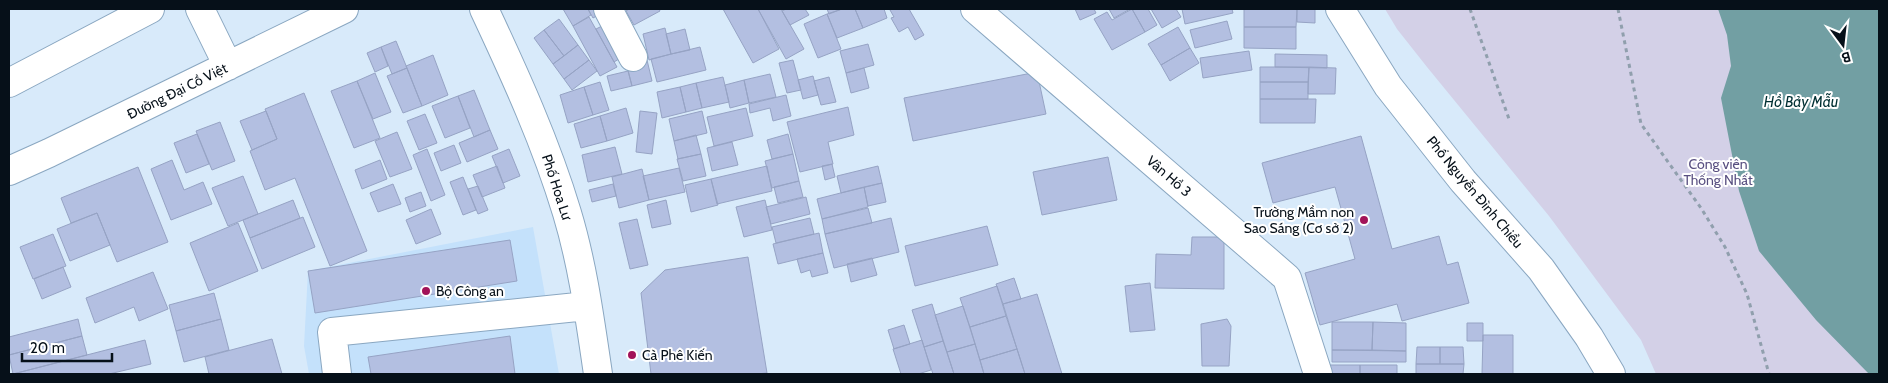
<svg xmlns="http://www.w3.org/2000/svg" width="1888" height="383" font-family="Cabin,sans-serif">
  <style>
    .built { fill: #c4e1fb }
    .green { fill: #d3d0e7 }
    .water { fill: #729fa3 }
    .building { fill: #b3bfe1; stroke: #96a3c4 }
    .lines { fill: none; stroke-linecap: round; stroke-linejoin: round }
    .minor-casing { stroke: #8aa7c1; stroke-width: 30 }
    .major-casing { stroke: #8aa7c1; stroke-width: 30 }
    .path { stroke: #909fad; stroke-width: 3; stroke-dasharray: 4 4; stroke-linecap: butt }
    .minor { stroke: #fff; stroke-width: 28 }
    .major { stroke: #fff; stroke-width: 28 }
    .poi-dot { fill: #a21359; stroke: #fff; stroke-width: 2 }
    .labels { text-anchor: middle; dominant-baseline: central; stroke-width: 4; stroke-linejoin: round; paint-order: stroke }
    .street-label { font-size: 14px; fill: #061019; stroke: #fff }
    .park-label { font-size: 14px; fill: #584f80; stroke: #fff }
    .poi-label { font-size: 14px; fill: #061019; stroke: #fff; text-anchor: start }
    .water-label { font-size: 15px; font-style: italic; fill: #013033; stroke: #fff }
  </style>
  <rect width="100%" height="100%" fill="#d8eafa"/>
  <path class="built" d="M 533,227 L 559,374 L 309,374 L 304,346 L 308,271 Z"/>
  <path class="green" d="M 1385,9 L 1879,9 L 1879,374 L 1656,374 L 1641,340 L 1549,216 L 1427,67 L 1397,29 Z"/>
  <path class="water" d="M 1718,9 L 1879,9 L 1879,374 L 1869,374 L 1816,320 L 1759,251 L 1739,191 L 1721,98 L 1731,66 L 1727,35 Z"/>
  <path class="building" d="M 563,9 L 588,9 L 591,15 L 573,26 Z
    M 588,9 L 602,9 L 604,12 L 593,18 Z
    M 629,9 L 659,9 L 660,11 L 634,25 L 626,11 Z
    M 723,9 L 758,9 L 779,49 L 753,63 Z
    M 758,9 L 781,9 L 804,49 L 786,59 Z
    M 786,9 L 805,9 L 809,15 L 790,25 L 782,11 Z
    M 827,9 L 842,9 L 829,14 Z
    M 842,9 L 855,9 L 863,28 L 837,38 L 827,14 Z
    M 855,9 L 884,9 L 887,18 L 863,28 Z
    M 893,9 L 909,9 L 924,35 L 915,40 L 908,27 L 899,32 L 891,18 L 894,17 L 890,10 Z
    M 1075,9 L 1094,9 L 1096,13 L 1080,20 Z
    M 1109,9 L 1130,9 L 1114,18 Z
    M 1132,9 L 1145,32 L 1112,50 L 1094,19 L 1107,12 L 1112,20 Z
    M 1132,9 L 1148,9 L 1157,25 L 1145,32 Z
    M 1151,9 L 1176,9 L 1181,17 L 1162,28 Z
    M 1182,9 L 1232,9 L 1233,13 L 1185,24 Z
    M 1244,9 L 1297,9 L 1296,27 L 1244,27 Z
    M 1297,9 L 1315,9 L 1315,23 L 1297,22 Z
    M 827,14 L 841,49 L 818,58 L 804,24 Z
    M 589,17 L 617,67 L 600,76 L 573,26 Z
    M 559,19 L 578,45 L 564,56 L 544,30 Z
    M 1227,21 L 1232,39 L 1195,48 L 1190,30 Z
    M 610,22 L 627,54 L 614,62 L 596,29 Z
    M 1178,27 L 1190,48 L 1161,65 L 1148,44 Z
    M 1244,27 L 1296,27 L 1296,49 L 1244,48 Z
    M 665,28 L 671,54 L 649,60 L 643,34 Z
    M 685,29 L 690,50 L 671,54 L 666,34 Z
    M 544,30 L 564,56 L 553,64 L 534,38 Z
    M 396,41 L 407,68 L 392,74 L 381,47 Z
    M 868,44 L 874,65 L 846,73 L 840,51 Z
    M 578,45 L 589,60 L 564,79 L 553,64 Z
    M 381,47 L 388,66 L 375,72 L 367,53 Z
    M 700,47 L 706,70 L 657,82 L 651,59 Z
    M 1190,48 L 1199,63 L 1170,81 L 1161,65 Z
    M 1249,51 L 1252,70 L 1203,78 L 1200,58 Z
    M 1275,54 L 1327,55 L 1327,68 L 1275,67 Z
    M 433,55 L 448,95 L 422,106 L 406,66 Z
    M 589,60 L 597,71 L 572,90 L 564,79 Z
    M 647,60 L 652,81 L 632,86 L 627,66 Z
    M 793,60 L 801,90 L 787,93 L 779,63 Z
    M 1260,67 L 1309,67 L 1308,82 L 1260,82 Z
    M 1309,67 L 1336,68 L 1335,94 L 1308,94 Z
    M 407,68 L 422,106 L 403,113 L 387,76 Z
    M 864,68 L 869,88 L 851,93 L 846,73 Z
    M 628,71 L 632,86 L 611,91 L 607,76 Z
    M 1037,72 L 1046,114 L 913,141 L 904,98 Z
    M 375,73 L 391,112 L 373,119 L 357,81 Z
    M 770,74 L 776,97 L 749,103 L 744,80 Z
    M 813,76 L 818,95 L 803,99 L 798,80 Z
    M 723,77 L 729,102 L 702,108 L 696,83 Z
    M 829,77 L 836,102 L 821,105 L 814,81 Z
    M 744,80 L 749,103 L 730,108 L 725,85 Z
    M 357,81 L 380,138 L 354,148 L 331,91 Z
    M 600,82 L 609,110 L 593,115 L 584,87 Z
    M 1260,82 L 1308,82 L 1308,99 L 1260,99 Z
    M 696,83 L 702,108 L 686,112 L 680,87 Z
    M 584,87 L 593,115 L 568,123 L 560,95 Z
    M 680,87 L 686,112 L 662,118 L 657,92 Z
    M 474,90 L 490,130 L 474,137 L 458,96 Z
    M 304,93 L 367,251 L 330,266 L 295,178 L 265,190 L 250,151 L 277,139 L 265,109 Z
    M 786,95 L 791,116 L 773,121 L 770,108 L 750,113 L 749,104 Z
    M 458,96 L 470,128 L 445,138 L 432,106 Z
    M 1260,99 L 1316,99 L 1315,123 L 1260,123 Z
    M 848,107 L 854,135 L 828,142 L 833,164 L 800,172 L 787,122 Z
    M 626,108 L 633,133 L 607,141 L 600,116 Z
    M 746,108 L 753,136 L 714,146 L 707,117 Z
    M 266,111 L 277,139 L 252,150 L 240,121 Z
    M 640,111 L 657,113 L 652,154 L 636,152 Z
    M 702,111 L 707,133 L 674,141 L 669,119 Z
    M 425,114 L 437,143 L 419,150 L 407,121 Z
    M 600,116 L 607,141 L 581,148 L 574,124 Z
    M 220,122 L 235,161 L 212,170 L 196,131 Z
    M 490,130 L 498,149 L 467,162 L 459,143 Z
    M 397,132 L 412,169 L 390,177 L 375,141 Z
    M 197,134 L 209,164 L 186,173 L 174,143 Z
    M 788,134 L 793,154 L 772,159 L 767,140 Z
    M 696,135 L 701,154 L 678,159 L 674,141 Z
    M 1361,136 L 1392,249 L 1439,236 L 1447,265 L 1458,262 L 1469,303 L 1402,321 L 1397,304 L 1320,325 L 1305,273 L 1355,259 L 1335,187 L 1273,203 L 1262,163 Z
    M 732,142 L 738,165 L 712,171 L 707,148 Z
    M 454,145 L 461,163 L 441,171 L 434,153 Z
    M 615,147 L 622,174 L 588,182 L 582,155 Z
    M 427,149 L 445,195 L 431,201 L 413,155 Z
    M 509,149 L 520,176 L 503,183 L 492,156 Z
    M 701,154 L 706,176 L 683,181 L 677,159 Z
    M 793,154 L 799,181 L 772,188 L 765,161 Z
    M 1108,157 L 1117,200 L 1042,215 L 1033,172 Z
    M 172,160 L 184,190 L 203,182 L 212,204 L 171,220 L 151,169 Z
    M 380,160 L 387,179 L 362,189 L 355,170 Z
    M 832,164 L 835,177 L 825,180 L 822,166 Z
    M 497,166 L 505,188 L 482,197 L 473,175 Z
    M 767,166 L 772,191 L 717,204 L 711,179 Z
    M 878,166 L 882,183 L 841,193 L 837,176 Z
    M 138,167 L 168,242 L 117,262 L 97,213 L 71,223 L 61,198 Z
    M 679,168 L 685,192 L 649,200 L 643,176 Z
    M 642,169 L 649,200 L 619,208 L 612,177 Z
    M 243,176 L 258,214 L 228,226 L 212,188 Z
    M 463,177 L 476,210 L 463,215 L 450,182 Z
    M 711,179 L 718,205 L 691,212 L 685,185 Z
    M 799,181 L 803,197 L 778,203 L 774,187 Z
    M 882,183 L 886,202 L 868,206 L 864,187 Z
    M 393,184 L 401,204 L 378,212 L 370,193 Z
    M 613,184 L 616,196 L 592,202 L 589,190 Z
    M 478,186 L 488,210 L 478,214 L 468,189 Z
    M 864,187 L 868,207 L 822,219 L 817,199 Z
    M 421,192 L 426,206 L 410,212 L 405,198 Z
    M 806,197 L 810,214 L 771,224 L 766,207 Z
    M 293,200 L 300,218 L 250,238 L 243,220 Z
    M 666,200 L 671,224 L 652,228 L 647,205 Z
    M 765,200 L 772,230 L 744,237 L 736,207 Z
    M 868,208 L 872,223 L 825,234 L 822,219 Z
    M 431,209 L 441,234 L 416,244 L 406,220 Z
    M 97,213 L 110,245 L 70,261 L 57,229 Z
    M 303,217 L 315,247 L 262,269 L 250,238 Z
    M 810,218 L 814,234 L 776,243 L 772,227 Z
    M 891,218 L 899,252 L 834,268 L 825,234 Z
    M 637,219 L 648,265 L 630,269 L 619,223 Z
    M 238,223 L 258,271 L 209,291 L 190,243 Z
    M 987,226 L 998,265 L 915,286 L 905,246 Z
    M 819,233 L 823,253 L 778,264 L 773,244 Z
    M 53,234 L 66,266 L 33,279 L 20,247 Z
    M 1192,237 L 1224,237 L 1224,289 L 1155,288 L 1156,254 L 1191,255 Z
    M 510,240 L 517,281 L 315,313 L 308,271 Z
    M 823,253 L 828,273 L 812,277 L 810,270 L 801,273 L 797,259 Z
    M 748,257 L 767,373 L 756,374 L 651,374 L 641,293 L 665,270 Z
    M 872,258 L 877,275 L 851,282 L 847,264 Z
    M 63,267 L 71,287 L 42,299 L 34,279 Z
    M 153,272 L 168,309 L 139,321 L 134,307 L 95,323 L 86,298 Z
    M 1014,278 L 1021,299 L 1003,304 L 996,284 Z
    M 1150,283 L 1155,330 L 1130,332 L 1125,286 Z
    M 997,286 L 1006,316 L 970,327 L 960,298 Z
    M 214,293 L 221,319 L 176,331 L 169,305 Z
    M 1037,294 L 1062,374 L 1025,374 L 1017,349 L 1003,304 Z
    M 932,304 L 943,341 L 924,347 L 912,310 Z
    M 963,306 L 975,344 L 947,352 L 935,315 Z
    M 1006,316 L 1017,349 L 980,360 L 970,327 Z
    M 78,319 L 82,336 L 9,355 L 9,337 Z
    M 221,319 L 229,350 L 184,362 L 176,331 Z
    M 1227,319 L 1231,326 L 1229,366 L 1202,366 L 1201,324 Z
    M 1332,322 L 1373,322 L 1372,350 L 1332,350 Z
    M 1373,322 L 1406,323 L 1406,351 L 1372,350 Z
    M 1467,323 L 1483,323 L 1483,341 L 1467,341 Z
    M 904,325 L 910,344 L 894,349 L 888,330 Z
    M 1483,335 L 1513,335 L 1513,374 L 1482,374 Z
    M 82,336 L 87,355 L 13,374 L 9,355 Z
    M 510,336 L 515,374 L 371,374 L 368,357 Z
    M 272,339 L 282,374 L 209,374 L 205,357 Z
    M 145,340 L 151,364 L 109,374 L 13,374 Z
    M 922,340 L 931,370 L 918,374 L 901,374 L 893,349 Z
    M 943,341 L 954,374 L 933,374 L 924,347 Z
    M 975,344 L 984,374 L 954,374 L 947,352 Z
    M 1417,347 L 1440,347 L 1440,364 L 1416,364 Z
    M 1440,347 L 1463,347 L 1464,364 L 1440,364 Z
    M 1017,349 L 1025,374 L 984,374 L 980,360 Z
    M 1332,350 L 1406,351 L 1406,362 L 1332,362 Z
    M 1416,364 L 1464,364 L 1463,374 L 1416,374 Z
    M 1327,365 L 1360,365 L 1360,374 L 1326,374 Z
    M 1360,365 L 1397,365 L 1397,374 L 1360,374 Z"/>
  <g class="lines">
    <defs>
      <path id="minor" d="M 484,9 C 515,75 546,143 567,213 C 583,266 590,320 598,374
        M 608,9 L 633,57
        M 975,9 L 1287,278 L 1318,374
        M 1340,9 L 1388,86 L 1463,181 L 1541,269 L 1589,337 L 1611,374
        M 337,374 L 332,332 L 587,306"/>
      <path id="major" d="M 200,9 L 228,66
        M 9,83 L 150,9
        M 9,171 L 49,153 L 344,9"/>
    </defs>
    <use href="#minor" class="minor-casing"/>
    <use href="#major" class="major-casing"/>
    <path class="path" d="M 1470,9 L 1509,119
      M 1618,9 L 1641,124 L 1701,208 L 1725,247 L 1747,294 L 1769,374"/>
    <use href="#minor" class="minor"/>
    <use href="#major" class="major"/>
  </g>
  <g class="poi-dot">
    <circle cx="1364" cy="220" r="5"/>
    <circle cx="426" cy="291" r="5"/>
    <circle cx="632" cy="355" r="5"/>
  </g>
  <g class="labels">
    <g class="street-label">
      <text transform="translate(177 91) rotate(-26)">Đường Đại Cồ Việt</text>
      <text transform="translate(1169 176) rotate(41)">Vân Hồ 3</text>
      <text transform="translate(557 187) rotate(72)">Phố Hoa Lư</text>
      <text transform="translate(1475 192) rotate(50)">Phố Nguyễn Đình Chiểu</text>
    </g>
    <g class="park-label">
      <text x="1718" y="164">Công viên<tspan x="1718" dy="16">Thống Nhất</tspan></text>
    </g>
    <g class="poi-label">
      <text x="1354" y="212" text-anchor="end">Trường Mầm non<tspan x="1354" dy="16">Sao Sáng (Cơ sở 2)</tspan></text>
      <text x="436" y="291">Bộ Công an</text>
      <text x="642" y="355">Cà Phê Kiến</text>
    </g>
    <g class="water-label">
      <text x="1801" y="102">Hồ Bảy Mẫu</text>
    </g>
  </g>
  <rect width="1888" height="383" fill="none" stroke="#061019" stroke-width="20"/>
  <g transform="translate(1843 45) rotate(165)" stroke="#ffffff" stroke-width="4" paint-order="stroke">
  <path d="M0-4L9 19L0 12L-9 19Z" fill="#061019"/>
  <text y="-8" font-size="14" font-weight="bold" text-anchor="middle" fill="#061019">B</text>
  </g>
  <path d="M22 353v8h90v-8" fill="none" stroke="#061019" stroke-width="2.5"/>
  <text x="30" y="353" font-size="15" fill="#061019" stroke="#ffffff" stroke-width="4" paint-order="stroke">20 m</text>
</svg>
